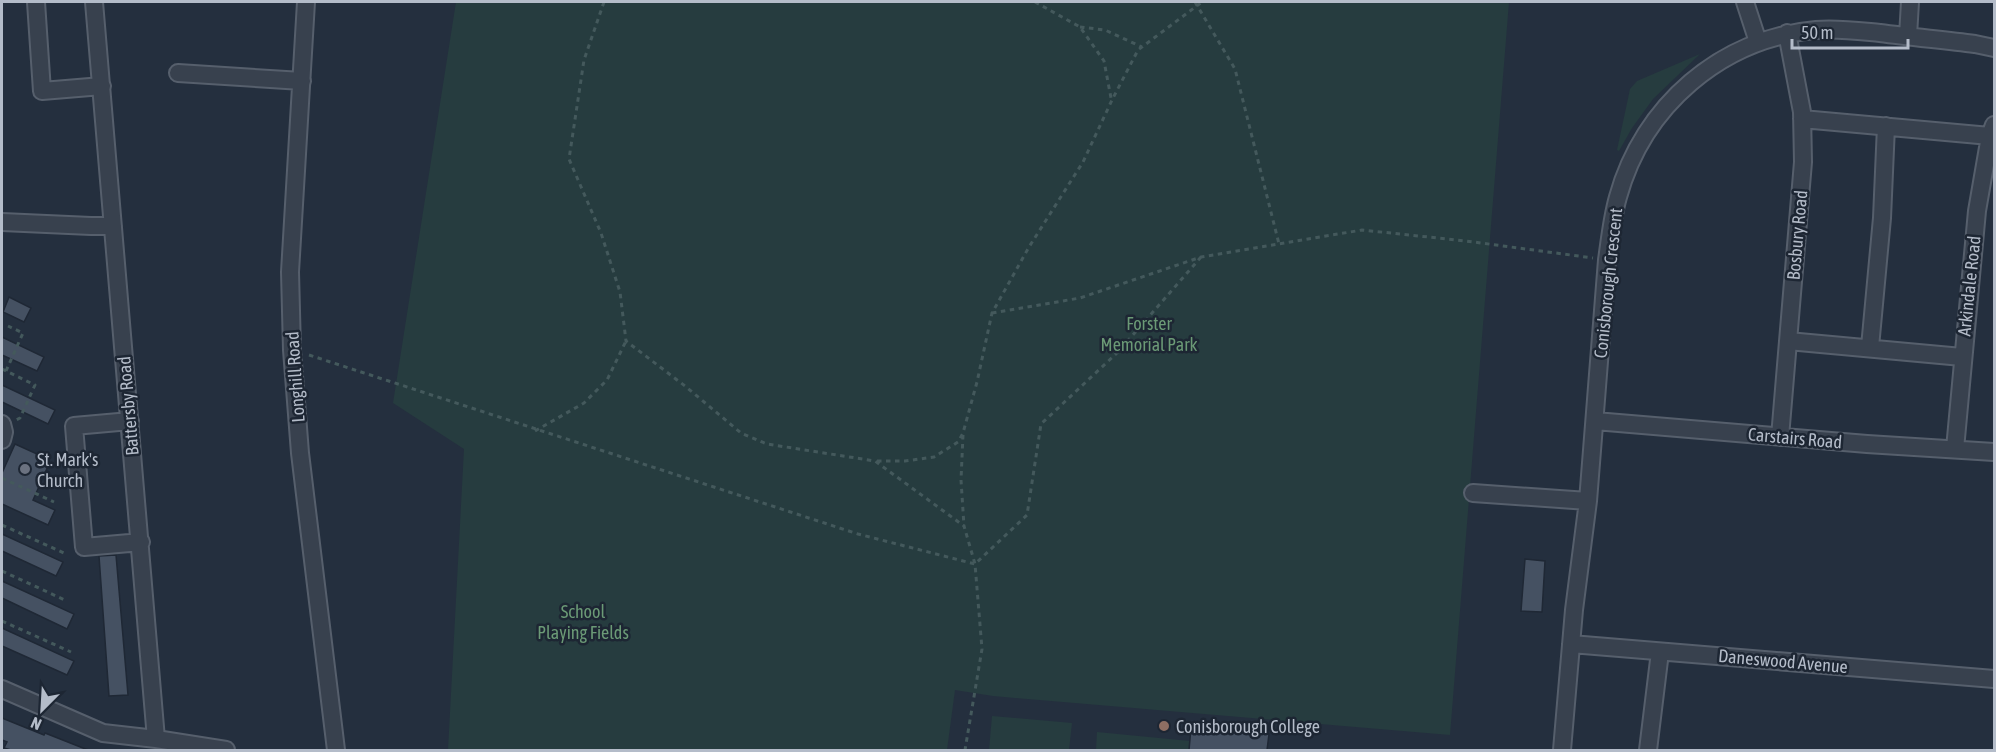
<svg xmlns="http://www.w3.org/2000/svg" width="1996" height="752" font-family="'Asap Condensed',sans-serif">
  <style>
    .green { fill: #263c3f }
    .building { fill: #455162; stroke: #1f2835; stroke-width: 1.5 }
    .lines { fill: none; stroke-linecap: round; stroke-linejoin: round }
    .minor-casing { stroke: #565f6c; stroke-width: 20 }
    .path { stroke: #44595c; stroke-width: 3; stroke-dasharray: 4.5 4.5; stroke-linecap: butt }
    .minor { stroke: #38414e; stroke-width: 16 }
    .worship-dot { fill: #6b7280; stroke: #1d2633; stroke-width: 2 }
    .education-dot { fill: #8d6e63; stroke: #1d2633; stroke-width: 2 }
    .labels { text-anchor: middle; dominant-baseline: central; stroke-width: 5; stroke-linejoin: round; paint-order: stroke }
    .street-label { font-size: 18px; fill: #b4bcc9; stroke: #1d2633 }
    .park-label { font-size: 18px; fill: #6b9a76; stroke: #1d2633 }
    .poi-label { font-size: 18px; fill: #b4bcc9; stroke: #1d2633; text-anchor: start }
  </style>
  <rect width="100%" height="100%" fill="#242f3e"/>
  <path class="green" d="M 456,2 L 1509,2 L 1450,735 L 993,696 L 955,690 L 947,750 L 448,750 L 464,449 L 393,403 Z
    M 1700,54 L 1653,99 L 1632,128 L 1619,151 L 1617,150 L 1630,89 L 1637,81 Z
    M 992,716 L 1072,723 L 1069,750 L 989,750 Z
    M 1097,732 L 1190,741 L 1189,750 L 1096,750 Z"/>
  <path class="building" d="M 9,297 L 31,308 L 24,322 L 3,312 Z
    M 2,337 L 44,357 L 37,371 L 2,355 Z
    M 2,385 L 55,410 L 48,424 L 2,402 Z
    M 15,444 L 46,458 L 44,462 L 49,464 L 33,500 L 55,510 L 48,525 L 2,504 L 2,473 Z
    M 2,534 L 63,562 L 56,576 L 2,551 Z
    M 116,555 L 128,695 L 109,696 L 99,556 Z
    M 1525,559 L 1545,561 L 1542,612 L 1521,611 Z
    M 2,581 L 74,614 L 67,629 L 2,598 Z
    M 2,628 L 74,661 L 67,675 L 2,646 Z
    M 2,718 L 44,735 L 45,733 L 88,750 L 11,750 L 4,748 L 7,742 L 2,740 Z
    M 1191,728 L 1269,734 L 1267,750 L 1189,750 Z"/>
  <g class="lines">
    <defs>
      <path id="minor" d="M 36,2 L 42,91 L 102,86
        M 94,2 L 156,739 L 226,750
        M 306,2 L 290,272 L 292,350 L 300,453 L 336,750
        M 1745,2 L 1758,42
        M 1908,36 L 1910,2
        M 178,73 L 302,81
        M 1802,119 L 1990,136
        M 2,222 L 91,226 L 113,226
        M 1788,341 L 1962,357
        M 1870,347 L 1882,218 L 1886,126
        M 130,421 L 74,426 L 84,547 L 141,542
        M 1595,421 L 1867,444 L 1994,452
        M 2,424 L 4,432 L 2,440
        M 1780,437 L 1803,162 L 1802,112 L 1787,33
        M 1955,449 L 1977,211 L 1990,136 L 1994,125
        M 1473,493 L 1588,501
        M 1571,644 L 1994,679
        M 2,689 L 103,733 L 156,739
        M 1562,750 L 1574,610 L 1588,501 L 1607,260 C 1610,239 1612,218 1618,197 C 1643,106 1721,38 1816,30 C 1837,28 1859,31 1880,33 C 1911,37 1943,40 1975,44 L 1994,48
        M 1648,750 L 1660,652"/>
    </defs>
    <use href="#minor" class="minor-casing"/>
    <path class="path" d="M 604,2 L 584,60 L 569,159 L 601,233 L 620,292 L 626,341 L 685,386 L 741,433 L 767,444 L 875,461 L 964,526 L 975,564 L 982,649 L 965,750
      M 1035,2 L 1080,27 L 1104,61 L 1111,98
      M 1195,2 L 1235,69 L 1279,244
      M 1080,27 L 1105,30 L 1142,47
      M 992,313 L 1080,298 L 1201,257 L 1362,230 L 1466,241 L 1593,258
      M 309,355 L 858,534 L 975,564 L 1027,515 L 1041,424 L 1118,352 L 1201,257
      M 2,369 L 35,385 L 20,418 L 16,420
      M 6,371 L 23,333 L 8,326
      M 535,431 L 584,403 L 607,380 L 626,341
      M 963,435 L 961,480 L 964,526
      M 877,461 L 905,461 L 934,457 L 958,442 L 963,433 L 977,382 L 992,313 L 1029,247 L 1083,162 L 1112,100 L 1138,50 L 1202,2
      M 2,478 L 54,502
      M 2,525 L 64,553
      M 2,571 L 67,601
      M 2,621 L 71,652"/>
    <use href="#minor" class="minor"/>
  </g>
  <circle class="worship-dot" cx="25" cy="469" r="6"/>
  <circle class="education-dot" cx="1164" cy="726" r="6"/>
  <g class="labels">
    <g class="street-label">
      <text transform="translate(1797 235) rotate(-85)">Bosbury Road</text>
      <text transform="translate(1608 283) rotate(-84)">Conisborough Crescent</text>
      <text transform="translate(1969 286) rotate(-84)">Arkindale Road</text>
      <text transform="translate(295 377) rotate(-94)">Longhill Road</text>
      <text transform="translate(128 406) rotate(-95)">Battersby Road</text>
      <text transform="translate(1795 438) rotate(5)">Carstairs Road</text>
      <text transform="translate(1783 661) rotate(5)">Daneswood Avenue</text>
    </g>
    <g class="park-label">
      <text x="1149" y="323">Forster<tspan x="1149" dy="21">Memorial Park</tspan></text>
      <text x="583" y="611">School<tspan x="583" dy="21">Playing Fields</tspan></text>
    </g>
    <g class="poi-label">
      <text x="37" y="459">St. Mark's<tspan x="37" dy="21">Church</tspan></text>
      <text x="1176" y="726">Conisborough College</text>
    </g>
  </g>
  <rect width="1996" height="752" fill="none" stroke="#b4bcc9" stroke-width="6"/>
  <g transform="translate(42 710) rotate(204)" stroke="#1d2633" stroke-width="4.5" paint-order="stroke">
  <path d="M0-4.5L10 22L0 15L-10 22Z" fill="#b4bcc9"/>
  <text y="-9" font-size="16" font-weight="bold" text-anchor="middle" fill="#b4bcc9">N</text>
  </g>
  <path d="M1792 39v9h116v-9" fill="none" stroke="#b4bcc9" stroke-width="3"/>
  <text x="1801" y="39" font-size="18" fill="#b4bcc9" stroke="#1d2633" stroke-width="4.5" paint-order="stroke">50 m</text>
</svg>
